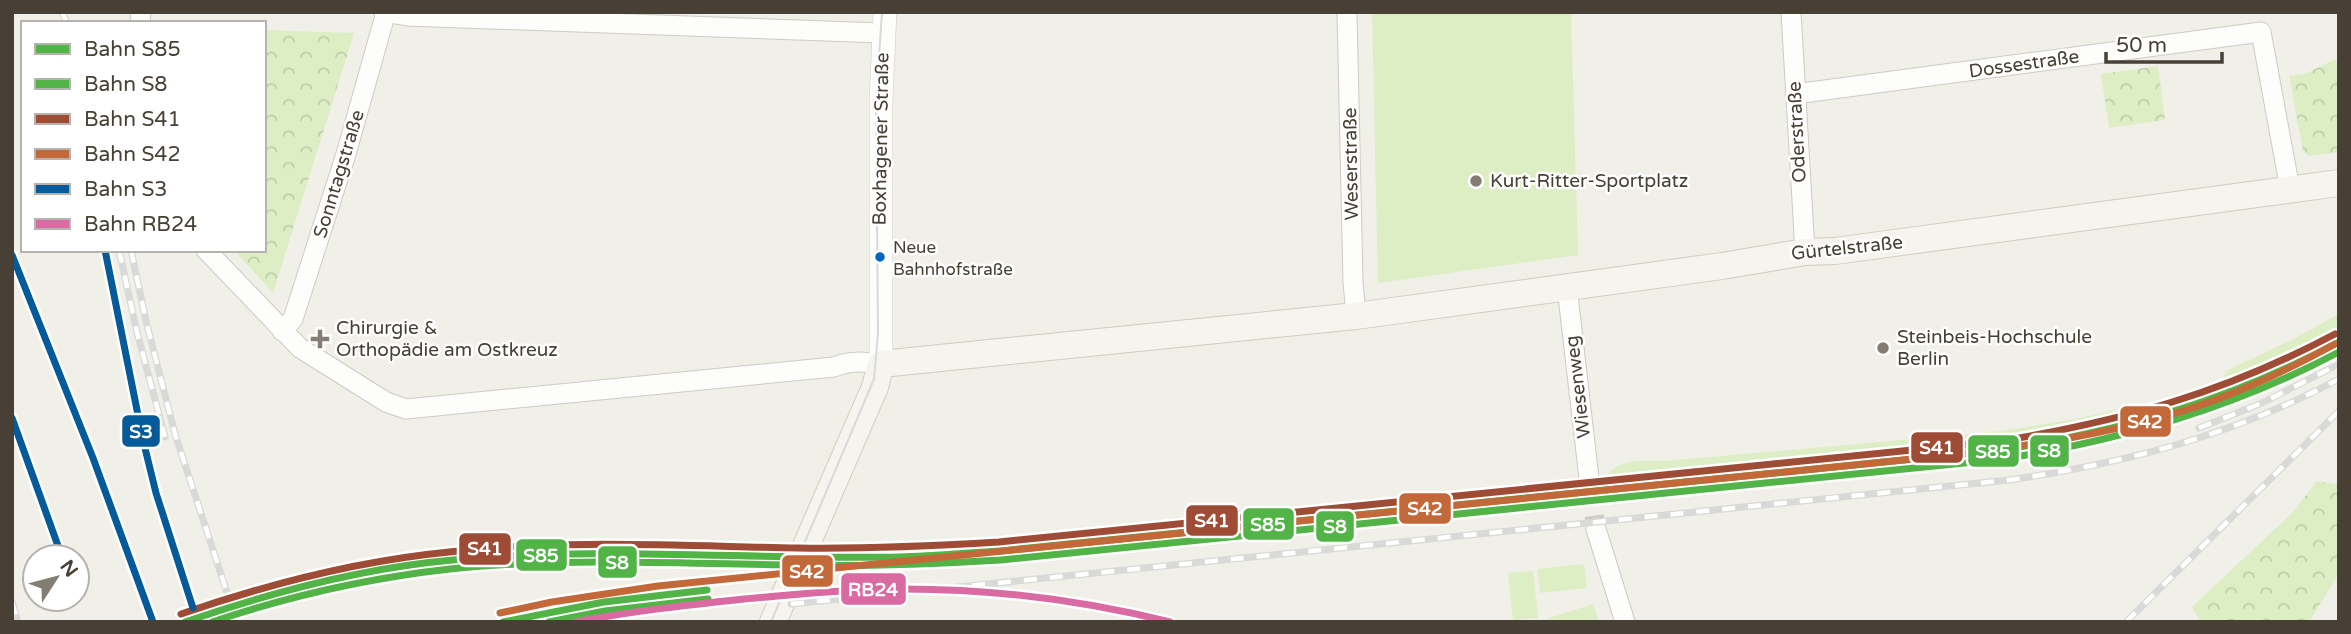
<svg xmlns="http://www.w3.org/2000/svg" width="2351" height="634" font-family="'Varela Round',sans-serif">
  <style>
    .grass { fill: #ddeec5 }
    .park { fill: url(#park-crowns) }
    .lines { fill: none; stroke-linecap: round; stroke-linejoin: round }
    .minor-tunnel { stroke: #ceccc4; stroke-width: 19; stroke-dasharray: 19 10; stroke-linecap: butt }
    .minor-casing { stroke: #cdcbc4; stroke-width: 21 }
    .tertiary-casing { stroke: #cdcbc4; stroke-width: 24 }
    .secondary-casing { stroke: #d0ccbe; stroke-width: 28 }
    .minor { stroke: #fdfdfc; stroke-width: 19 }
    .tertiary { stroke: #fdfdfc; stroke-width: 23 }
    .secondary { stroke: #f6f4ee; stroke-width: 26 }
    .tram { stroke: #d9d9d8; stroke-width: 2 }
    .rail-casing { stroke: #d9d9d8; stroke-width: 7 }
    .rail { stroke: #fff; stroke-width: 4.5; stroke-dasharray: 13; stroke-linecap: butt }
    .rail-1-casing { stroke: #fff; stroke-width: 12 }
    .rail-2-casing { stroke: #fff; stroke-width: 12 }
    .rail-3-casing { stroke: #fff; stroke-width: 12 }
    .rail-4-casing { stroke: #fff; stroke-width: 12 }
    .rail-5-casing { stroke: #fff; stroke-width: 12 }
    .rail-6-casing { stroke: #fff; stroke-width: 12 }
    .rail-1 { stroke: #52b447; stroke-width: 7 }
    .rail-2 { stroke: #52b447; stroke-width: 7 }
    .rail-3 { stroke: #9f4c37; stroke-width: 7 }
    .rail-4 { stroke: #c36939; stroke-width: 7 }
    .rail-5 { stroke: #055a99; stroke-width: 7 }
    .rail-6 { stroke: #da6ba2; stroke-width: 7 }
    .poi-dot { fill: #837d73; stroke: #fff; stroke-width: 2.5 }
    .bus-dot { fill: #0065bd; stroke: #fff; stroke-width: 2.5 }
    .labels { text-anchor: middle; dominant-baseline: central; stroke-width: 5; stroke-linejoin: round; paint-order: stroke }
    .bus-label { font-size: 17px; fill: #484034; stroke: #fff; text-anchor: start }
    .street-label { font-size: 19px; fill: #484034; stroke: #fff }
    .poi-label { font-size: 19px; fill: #484034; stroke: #fff; text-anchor: start }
    .line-badge { stroke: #fff; stroke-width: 2.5 }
    .badge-label { font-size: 19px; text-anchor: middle; font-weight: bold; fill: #fff }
  </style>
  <defs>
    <pattern id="park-crowns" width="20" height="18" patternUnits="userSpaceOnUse" patternTransform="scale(1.75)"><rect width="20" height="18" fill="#ddeec5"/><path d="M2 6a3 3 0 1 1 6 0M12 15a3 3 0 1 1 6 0" fill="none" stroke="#bfcdaa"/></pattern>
  </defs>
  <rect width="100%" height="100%" fill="#f0efe8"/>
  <path class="grass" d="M 1372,12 L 1571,12 L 1578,255 L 1378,283 Z
    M 2339,314 L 2339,335 C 2264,381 2155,421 2068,435 C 2014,444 1958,448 1903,454 L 1900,449 L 1881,450 L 1877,456 L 1842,459 L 1839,457 L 1810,459 L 1805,462 L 1719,470 L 1607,485 L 1606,475 C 1623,458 1642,461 1665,461 L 2002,431 L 2075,419 L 2158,401 L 2222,381 L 2226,371 L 2293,339 Z
    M 1584,564 L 1587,588 L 1540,593 L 1537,569 Z
    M 1533,571 L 1538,618 L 1513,620 L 1508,573 Z
    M 1593,604 L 1599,622 L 1540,622 L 1540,621 Z"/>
  <path class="park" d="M 264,30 L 354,33 L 273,293 L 234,250 L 264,250 Z
    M 2335,59 L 2339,66 L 2339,152 L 2309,156 L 2303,151 L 2289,76 L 2305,74 Z
    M 2158,66 L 2165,120 L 2109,128 L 2101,74 Z
    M 2317,481 L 2336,484 L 2339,481 L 2339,573 L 2309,622 L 2201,622 L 2192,607 L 2294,511 Z"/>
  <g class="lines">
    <path class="minor-tunnel" d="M 1590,487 L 1596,529"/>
    <defs>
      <path id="minor" d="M 384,12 L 407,16 L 883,33
        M 1347,12 L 1353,282 L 1356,316
        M 1791,12 L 1805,252
        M 140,23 L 141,12
        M 1795,94 L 2261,32 L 2290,189
        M 206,250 L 300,348 L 386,402 L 406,409 L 834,367 C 850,360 864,362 881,364
        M 1567,287 L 1590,487
        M 282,331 L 293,319 L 346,154 L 386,12
        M 1596,529 L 1625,622"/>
      <path id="tertiary" d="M 881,364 L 881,99 L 885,12"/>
      <path id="secondary" d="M 773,622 L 875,387 L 881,364 L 1356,316 L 1722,266 L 1805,252 L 1835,251 L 2339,183"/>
    </defs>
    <use href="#minor" class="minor-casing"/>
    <use href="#tertiary" class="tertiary-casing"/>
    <use href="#secondary" class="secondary-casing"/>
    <use href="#minor" class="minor"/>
    <use href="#tertiary" class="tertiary"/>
    <use href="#secondary" class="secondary"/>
    <path class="tram" d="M 771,622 L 874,379 L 878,333 L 876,101 L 882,12"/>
    <defs>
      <path id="rail" d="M 62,12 L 67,23
        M 119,250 L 137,332 L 165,437
        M 131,250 L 146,321 L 175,434 L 235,617
        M 2199,428 L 2262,403 L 2339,364
        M 12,602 L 18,622
        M 791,604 L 2009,480 C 2126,463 2234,435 2339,379
        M 2126,622 L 2339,411"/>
    </defs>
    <use href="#rail" class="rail-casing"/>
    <use href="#rail" class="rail"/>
    <defs>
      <path id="rail-1" d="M 185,622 C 272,592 361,568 453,560 C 602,546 751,560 899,557 C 933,556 966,553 1000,551 L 2003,450 C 2127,429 2227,402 2339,342
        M 503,622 L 604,602 L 707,590"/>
      <path id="rail-2" d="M 212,622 C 289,596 369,578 450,569 C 563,557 680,564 794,565 C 863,567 931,564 1001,560 L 2004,459 C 2123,439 2231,409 2339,352
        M 549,622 L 605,611 L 708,599"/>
      <path id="rail-3" d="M 181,614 C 268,584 357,561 449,552 C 565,539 682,546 798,548 C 866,549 932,546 999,542 L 2002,441 C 2125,420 2224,393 2335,334"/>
      <path id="rail-4" d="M 500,613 L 552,602 L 658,586 L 1903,460 C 2014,448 2129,435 2233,393 C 2269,379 2302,362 2335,344"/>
      <path id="rail-5" d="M 105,250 L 143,440 L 156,493 L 193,608
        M 12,255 L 93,458 L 153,622
        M 12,418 L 62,557"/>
      <path id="rail-6" d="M 576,622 C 632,611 688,605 744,599 C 793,595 843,589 892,589 C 986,588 1078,599 1170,622"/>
    </defs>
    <use href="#rail-1" class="rail-1-casing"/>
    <use href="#rail-2" class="rail-2-casing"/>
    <use href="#rail-3" class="rail-3-casing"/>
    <use href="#rail-4" class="rail-4-casing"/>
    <use href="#rail-5" class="rail-5-casing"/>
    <use href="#rail-6" class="rail-6-casing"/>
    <use href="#rail-1" class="rail-1"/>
    <use href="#rail-2" class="rail-2"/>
    <use href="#rail-3" class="rail-3"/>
    <use href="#rail-4" class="rail-4"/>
    <use href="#rail-5" class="rail-5"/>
    <use href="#rail-6" class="rail-6"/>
  </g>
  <g class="poi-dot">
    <circle cx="1476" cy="181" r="7"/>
    <path d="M316.5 328.5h7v7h7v7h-7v7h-7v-7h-7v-7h7z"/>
    <circle cx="1883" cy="348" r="7"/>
  </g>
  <circle class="bus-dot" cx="880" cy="257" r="6"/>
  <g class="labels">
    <g class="bus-label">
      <text x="893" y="247">Neue<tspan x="893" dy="22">Bahnhofstraße</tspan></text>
    </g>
    <g class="street-label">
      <text transform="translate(2024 64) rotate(-8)">Dossestraße</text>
      <text transform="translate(1797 132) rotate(-93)">Oderstraße</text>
      <text transform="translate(881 139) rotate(-89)">Boxhagener Straße</text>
      <text transform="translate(1351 164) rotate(-91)">Weserstraße</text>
      <text transform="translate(339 174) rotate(-73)">Sonntagstraße</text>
      <text transform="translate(1847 248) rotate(-6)">Gürtelstraße</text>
      <text transform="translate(1578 387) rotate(-97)">Wiesenweg</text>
    </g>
    <g class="poi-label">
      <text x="1490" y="181">Kurt-Ritter-Sportplatz</text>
      <text x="336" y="328">Chirurgie &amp;<tspan x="336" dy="22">Orthopädie am Ostkreuz</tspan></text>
      <text x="1897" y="337">Steinbeis-Hochschule<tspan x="1897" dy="22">Berlin</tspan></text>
    </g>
  </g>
  <g class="line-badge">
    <rect x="2119" y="405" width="53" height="33" rx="7" fill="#c36939"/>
    <rect x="121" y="414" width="40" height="34" rx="7" fill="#055a99"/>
    <rect x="1910" y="431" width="54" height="33" rx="7" fill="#9f4c37"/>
    <rect x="2029" y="434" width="41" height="34" rx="7" fill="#52b447"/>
    <rect x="1967" y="434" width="53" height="34" rx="7" fill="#52b447"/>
    <rect x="1398" y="492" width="54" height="33" rx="7" fill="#c36939"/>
    <rect x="1185" y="504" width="54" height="33" rx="7" fill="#9f4c37"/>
    <rect x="1242" y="507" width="53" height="34" rx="7" fill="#52b447"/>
    <rect x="1315" y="510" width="40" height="33" rx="7" fill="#52b447"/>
    <rect x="458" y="532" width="54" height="34" rx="7" fill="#9f4c37"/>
    <rect x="515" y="538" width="53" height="34" rx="7" fill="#52b447"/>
    <rect x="597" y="545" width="41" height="34" rx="7" fill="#52b447"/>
    <rect x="781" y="554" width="53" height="34" rx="7" fill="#c36939"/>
    <rect x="840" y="572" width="67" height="34" rx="7" fill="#da6ba2"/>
  </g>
  <g class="badge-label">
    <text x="2145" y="428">S42</text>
    <text x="141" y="438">S3</text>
    <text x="1937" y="454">S41</text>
    <text x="2049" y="457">S8</text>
    <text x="1993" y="458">S85</text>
    <text x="1425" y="515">S42</text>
    <text x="1212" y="527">S41</text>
    <text x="1268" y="531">S85</text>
    <text x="1335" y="533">S8</text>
    <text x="485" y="555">S41</text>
    <text x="541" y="562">S85</text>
    <text x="617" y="569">S8</text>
    <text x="807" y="578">S42</text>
    <text x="873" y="596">RB24</text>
  </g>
  <rect width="2351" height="634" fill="none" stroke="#484034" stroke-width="28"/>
  <rect x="21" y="21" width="245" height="231" fill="#ffffff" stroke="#b6b3ae" stroke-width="2"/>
  <rect x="35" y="44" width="35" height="10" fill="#52b447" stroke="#b6b3ae" stroke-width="2"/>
  <text x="84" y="56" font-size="21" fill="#484034">Bahn S85</text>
  <rect x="35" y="79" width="35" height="10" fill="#52b447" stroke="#b6b3ae" stroke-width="2"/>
  <text x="84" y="91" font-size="21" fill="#484034">Bahn S8</text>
  <rect x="35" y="114" width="35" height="10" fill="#9f4c37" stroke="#b6b3ae" stroke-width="2"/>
  <text x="84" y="126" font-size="21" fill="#484034">Bahn S41</text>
  <rect x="35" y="149" width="35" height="10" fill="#c36939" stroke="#b6b3ae" stroke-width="2"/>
  <text x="84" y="161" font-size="21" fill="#484034">Bahn S42</text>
  <rect x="35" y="184" width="35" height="10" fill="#055a99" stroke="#b6b3ae" stroke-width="2"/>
  <text x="84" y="196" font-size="21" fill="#484034">Bahn S3</text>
  <rect x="35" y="219" width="35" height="10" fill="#da6ba2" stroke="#b6b3ae" stroke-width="2"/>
  <text x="84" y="231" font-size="21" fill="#484034">Bahn RB24</text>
  <g transform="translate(56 578) rotate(54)"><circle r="33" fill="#ffffff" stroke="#b6b3ae" stroke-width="2"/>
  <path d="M0-5L12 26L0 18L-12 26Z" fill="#837d73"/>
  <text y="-10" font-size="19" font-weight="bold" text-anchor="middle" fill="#484034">N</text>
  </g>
  <path d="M2106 52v10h116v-10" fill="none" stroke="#484034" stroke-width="3.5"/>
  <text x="2116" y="52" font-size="21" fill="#484034" stroke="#ffffff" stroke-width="5" paint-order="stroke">50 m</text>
</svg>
